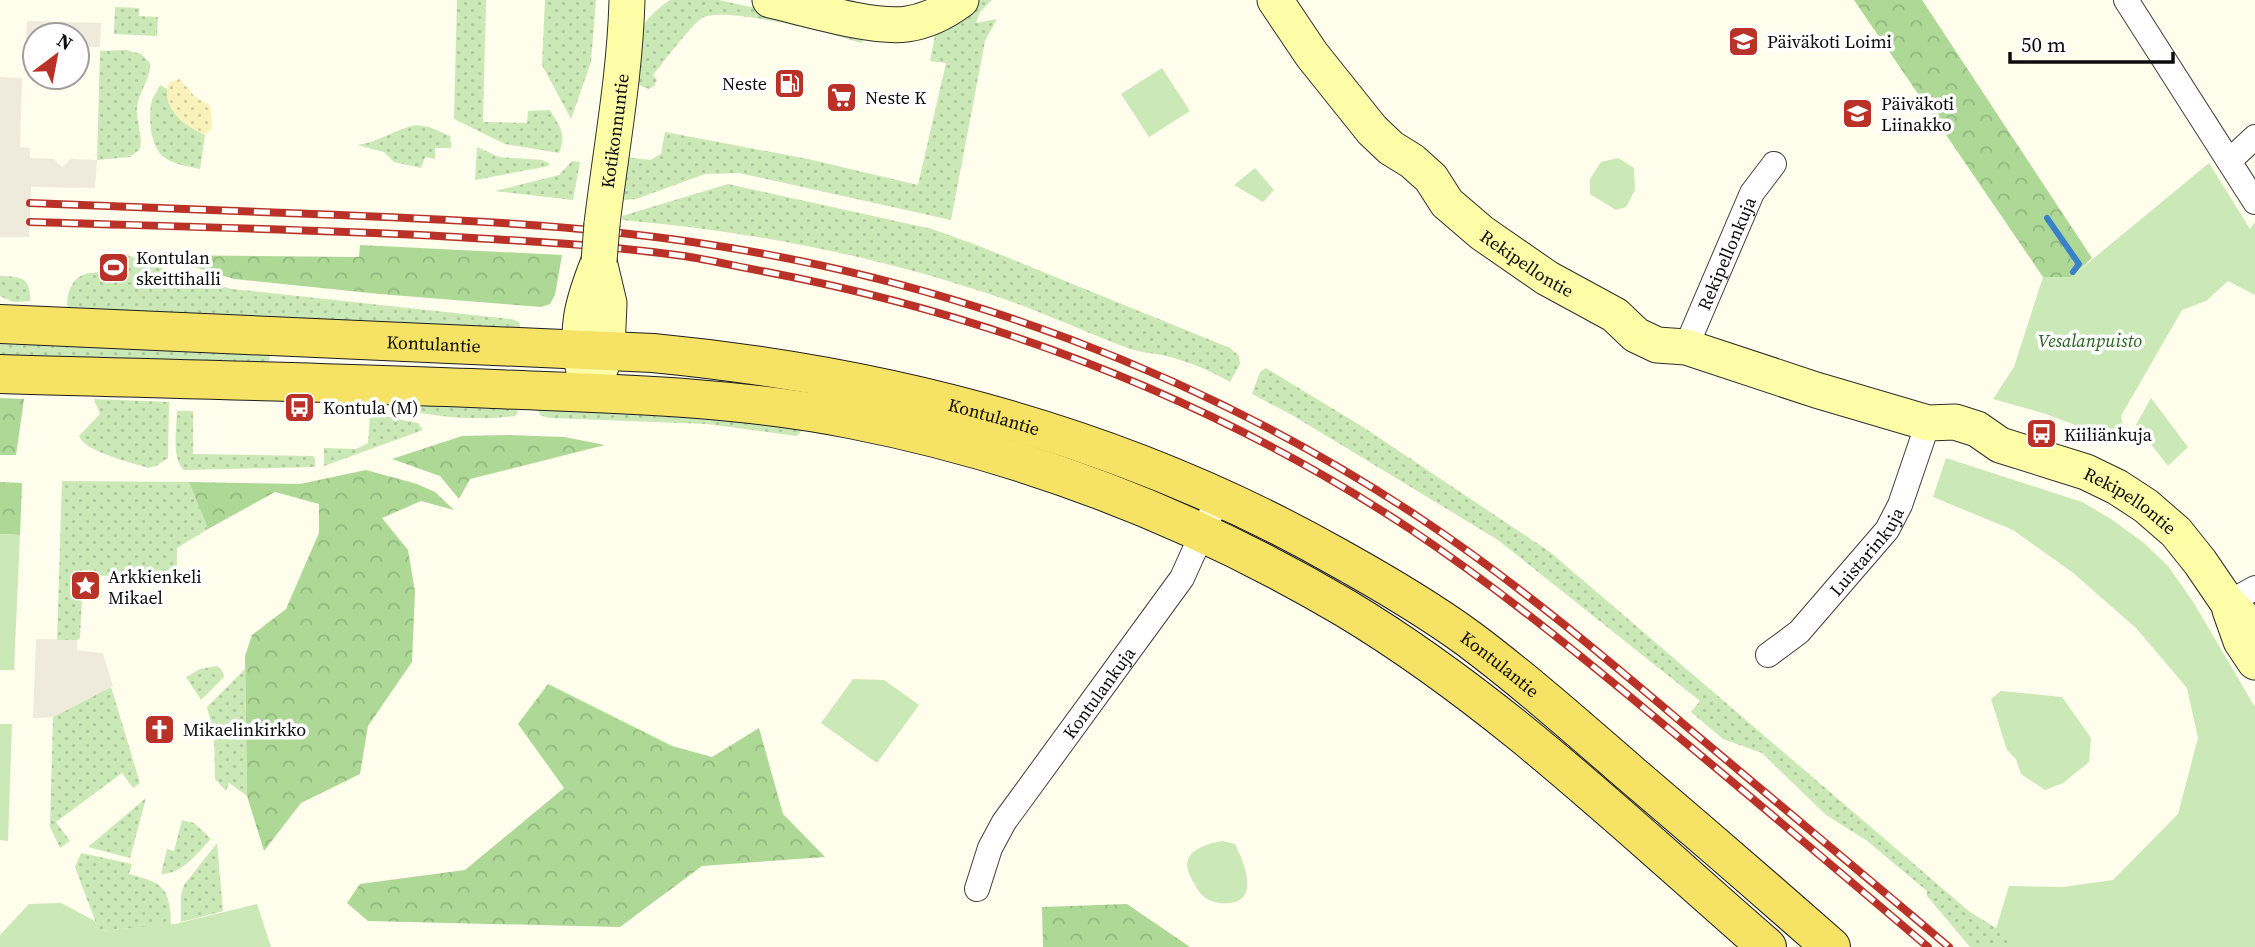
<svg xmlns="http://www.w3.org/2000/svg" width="2255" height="947" font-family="'Source Serif 4',serif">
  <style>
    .grass { fill: url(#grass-dots) }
    .forest { fill: url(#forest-crowns) }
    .sand { fill: url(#sand-dots) }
    .park { fill: #cbe8b7 }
    .plaza { fill: #eeebdc }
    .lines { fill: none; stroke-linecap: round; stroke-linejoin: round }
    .stream { stroke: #3a81ca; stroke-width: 6 }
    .street-casing { stroke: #3f3f3f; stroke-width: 26 }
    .secondary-casing { stroke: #2e2e2e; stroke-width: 37 }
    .primary-casing { stroke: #1d1d1d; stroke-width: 40 }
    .street { stroke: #fff; stroke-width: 24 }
    .secondary { stroke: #fdfda8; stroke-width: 35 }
    .primary { stroke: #f6e365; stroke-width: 38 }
    .rail-casing { stroke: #ba3127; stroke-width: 8 }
    .rail { stroke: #fff; stroke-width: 5; stroke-dasharray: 16; stroke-linecap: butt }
    .secondary-bridge-casing { stroke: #2e2e2e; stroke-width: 37; stroke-linecap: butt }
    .secondary-bridge { stroke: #fdfda8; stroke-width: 35 }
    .labels { text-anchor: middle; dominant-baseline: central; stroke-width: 7; stroke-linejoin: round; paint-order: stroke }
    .poi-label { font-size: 18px; fill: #0c0c0c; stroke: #fff; text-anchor: start }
    .street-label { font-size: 18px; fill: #0c0c0c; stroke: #fff }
    .park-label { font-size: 18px; font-style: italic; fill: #25631e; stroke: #fff }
  </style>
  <defs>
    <pattern id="grass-dots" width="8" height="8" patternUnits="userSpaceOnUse" patternTransform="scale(1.75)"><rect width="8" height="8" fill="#cbe8b7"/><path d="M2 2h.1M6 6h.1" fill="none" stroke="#adc69c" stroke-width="1.8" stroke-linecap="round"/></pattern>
    <pattern id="forest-crowns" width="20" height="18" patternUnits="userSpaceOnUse" patternTransform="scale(1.75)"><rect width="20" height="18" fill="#add896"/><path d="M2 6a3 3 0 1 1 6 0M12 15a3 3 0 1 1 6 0" fill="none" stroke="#94b880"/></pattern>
    <pattern id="sand-dots" width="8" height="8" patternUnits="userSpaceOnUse" patternTransform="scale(1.75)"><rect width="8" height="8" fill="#f9f2ba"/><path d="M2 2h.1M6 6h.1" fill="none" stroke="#d4ce9f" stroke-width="1.8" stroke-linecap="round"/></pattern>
  </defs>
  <rect width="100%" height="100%" fill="#fffdec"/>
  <path class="grass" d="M 457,0 L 486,0 L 483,122 L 527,123 L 528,111 L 550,110 C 560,128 567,133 559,153 L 505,144 L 454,119 Z
    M 545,0 L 596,0 L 591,62 L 571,119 L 542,65 Z
    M 670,0 L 719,0 L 863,32 L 866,38 L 861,43 C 834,34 723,5 702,18 C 691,25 663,63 653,75 L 657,80 L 654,86 L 649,89 L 641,86 L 634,79 C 639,37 633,26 670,0 Z
    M 978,0 L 992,0 L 980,12 L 976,23 L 997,19 L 985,41 L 951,220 L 739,173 L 705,174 L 636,199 L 624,200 L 626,157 L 650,160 L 661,154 L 665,132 L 808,159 L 918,185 L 946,63 L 930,61 L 935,35 L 962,16 Z
    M 115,7 L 139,8 L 139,16 L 158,17 L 157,36 L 114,34 Z
    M 126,50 L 141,54 L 150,63 C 151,80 138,92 137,108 C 136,122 143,135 140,149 L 130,157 L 97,160 L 100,51 Z
    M 160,85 L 167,89 C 170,114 182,124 205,135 L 200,169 C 188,166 174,165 164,157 C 150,147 148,116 152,100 C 154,95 158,90 160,85 Z
    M 416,125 L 429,127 L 450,136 L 451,148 L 435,148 L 435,159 L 425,157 L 421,168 L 394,162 L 384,152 L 357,145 C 378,143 395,129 416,125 Z
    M 477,147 L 499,157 L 542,160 L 549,163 L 549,166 L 475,180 Z
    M 572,161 L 580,162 L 573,200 L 495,191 L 559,175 Z
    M 728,184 L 932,229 L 979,246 L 1230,348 L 1239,356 L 1240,364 L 1230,382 C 1211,371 1188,361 1166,356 C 1154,353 1142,353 1130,349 C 1087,333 1045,313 1001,298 C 879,256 750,231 622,220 L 622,216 Z
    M 127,255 L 183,276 L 232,289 L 511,319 L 519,322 L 522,334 L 68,307 C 66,299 68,292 72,285 C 82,266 108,274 126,275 Z
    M 0,276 C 22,277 31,277 30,301 L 13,302 L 0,296 Z
    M 0,337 L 269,348 L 270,357 L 267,367 L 0,360 Z
    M 1266,368 L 1363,427 L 1550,552 L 1970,912 L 1996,928 L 1998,925 L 2040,947 L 1970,947 L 1927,896 L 1927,891 L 1866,840 L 1826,815 L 1762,753 L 1723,739 L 1691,712 L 1700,701 L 1498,540 L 1292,415 L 1252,394 L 1260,372 Z
    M 94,399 L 169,402 L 168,458 L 156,466 L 148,468 C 131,462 85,452 79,436 L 100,414 Z
    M 368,403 L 519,403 L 517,414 L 514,416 C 464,423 416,413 368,403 Z
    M 536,404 L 611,407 L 803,429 L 797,436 L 707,424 L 549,418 L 540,415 Z
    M 177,411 L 193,411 L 193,454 L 312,456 L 315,457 L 315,467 L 184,470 C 171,459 177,427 177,411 Z
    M 377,415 L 418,423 L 423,430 L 324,466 L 324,448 L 356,449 L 368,443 L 370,416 Z
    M 62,481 L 189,482 L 208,529 L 177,548 L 177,583 L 172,582 L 172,578 L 83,575 L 80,638 L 77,640 L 57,640 Z
    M 217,666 L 223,672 L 224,677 L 201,700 L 186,677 L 200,669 Z
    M 245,669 L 247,796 L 229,783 L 226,791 L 215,779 L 214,735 L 207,707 Z
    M 111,687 L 140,783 L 133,788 L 122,773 L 56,822 L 70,841 L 60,848 L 50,827 L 53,717 Z
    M 146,798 L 130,858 L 88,847 Z
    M 182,820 L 194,823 L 211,839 C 197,853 183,874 161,874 L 167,849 L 174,851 Z
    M 217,843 L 223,911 L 181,922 L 181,895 L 184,885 Z
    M 81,853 L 132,864 L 129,874 C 164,883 170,888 171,925 L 99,931 L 75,867 Z"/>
  <path class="forest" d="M 1854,0 L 1922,0 L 2092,258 L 2071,277 L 2043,277 Z
    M 360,245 L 562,255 L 555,295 L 550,304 L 541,307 L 380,294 L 234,279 L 155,255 L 359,257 Z
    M 0,398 L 24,399 L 16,455 L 0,455 Z
    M 507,435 L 564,437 L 605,445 L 470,479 L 459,499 L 440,476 L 392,459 L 462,436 Z
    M 366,470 L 417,484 L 435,492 L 454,510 L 421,501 L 382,518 L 408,550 L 415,592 L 412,662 L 368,726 L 360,774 L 301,803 L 264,851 L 247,796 L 245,656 L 252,635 L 286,609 L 319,533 L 319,504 L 275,492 L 208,529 L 189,482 L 300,484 Z
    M 0,482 L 22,483 L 20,535 L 0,534 Z
    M 548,684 L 672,746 L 712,757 L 759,728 L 783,814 L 825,857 L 702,866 L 620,927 L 368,921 L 347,903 L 360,884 L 465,870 L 564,788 L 518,724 Z
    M 1127,904 L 1190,947 L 1043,947 L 1042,907 Z"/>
  <path class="sand" d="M 180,79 L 195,97 L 209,105 L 211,110 L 212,129 L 205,135 C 184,125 160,109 169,82 Z"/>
  <path class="park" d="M 1162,68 L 1190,111 L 1149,137 L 1121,94 Z
    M 1618,158 L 1634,168 L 1635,190 L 1626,207 L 1616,210 L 1590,194 L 1590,179 L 1601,162 Z
    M 2209,163 L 2250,229 L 2255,222 L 2255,295 L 2228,281 L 2206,301 L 2182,310 L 2121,416 L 2126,444 L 2046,414 L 1993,399 L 2014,367 L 2043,277 L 2071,277 Z
    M 1255,168 L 1274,190 L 1263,202 L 1234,185 Z
    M 2151,398 L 2188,447 L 2168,466 L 2136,425 Z
    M 1946,458 L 2082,502 L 2111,519 L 2144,543 L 2168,566 L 2192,600 L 2255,707 L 2255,947 L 2025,947 L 1996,929 L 2009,886 L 2063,887 L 2113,880 L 2178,814 L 2198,738 L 2187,688 L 2136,628 L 2072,572 L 2013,530 L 1933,497 Z
    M 0,534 L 20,535 L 14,670 L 0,670 Z
    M 853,679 L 884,680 L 919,705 L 877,763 L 821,723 Z
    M 2001,691 L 2062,697 L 2091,738 L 2089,762 L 2063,783 L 2045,790 L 2021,774 L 2016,759 L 2007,750 L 1991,699 Z
    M 0,724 L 12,724 L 8,841 L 0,840 Z
    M 1222,841 L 1235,844 C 1243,861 1261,900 1229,903 C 1220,904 1210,902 1203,896 C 1199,893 1196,887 1194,883 C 1176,855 1197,846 1222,841 Z
    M 61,903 L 95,921 L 99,931 L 175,924 L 257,904 L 271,947 L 0,947 L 0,935 L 29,904 Z"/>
  <path class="plaza" d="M 27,21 L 101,23 L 100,47 L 77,46 L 77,35 L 35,35 L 35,46 L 26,45 Z
    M 0,77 L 22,78 L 20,147 L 30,148 L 30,158 L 54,159 L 62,167 L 71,159 L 97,160 L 95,188 L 31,187 L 29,237 L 0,237 Z
    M 36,639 L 77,640 L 77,650 L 103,653 L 113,686 L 53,717 L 33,718 Z"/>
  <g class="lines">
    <path class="stream" d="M 2047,218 L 2079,264 L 2073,272"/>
    <defs>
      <g id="street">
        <path d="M 2126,0 L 2255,202"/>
        <path d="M 2229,161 L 2255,137"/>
        <path id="s1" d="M 1686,347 L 1752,193 L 1774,164"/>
        <path d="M 2228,603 L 2255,588"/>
        <path id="s2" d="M 1768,655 L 1799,632 L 1887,530 L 1900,505 L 1928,423"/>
        <path id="s3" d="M 977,889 L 990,848 L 1004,822 L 1182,578 L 1219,496"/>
      </g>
      <g id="secondary">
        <path d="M 770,0 C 805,8 873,29 907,24 C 928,21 945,12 961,0"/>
        <path id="s4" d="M 1275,0 L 1312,55 L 1372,130 L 1391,148 L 1412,161 L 1431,178 L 1447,203 L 1482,233 L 1547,278 L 1615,315 L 1636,335 L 1657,345 L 1686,347 L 1816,390 L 1928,423 L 1955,422 L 1977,429 L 2000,445 L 2086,472 L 2117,487 L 2146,506 L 2176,532 L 2200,562 L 2228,603 L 2255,630"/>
        <path id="s5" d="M 602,224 C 611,149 625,75 627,0"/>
        <path d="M 585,376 C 574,331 582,303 599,261"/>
        <path d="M 590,393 L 607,352 L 609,303 L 599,261"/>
        <path d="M 2230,610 L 2241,641 L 2255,662"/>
      </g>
      <g id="primary">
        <path id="s6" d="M 0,324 L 653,353 C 892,376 1127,438 1337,557 C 1382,582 1428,609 1469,639 C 1525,681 1578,728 1631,774 C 1698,831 1765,889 1831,947"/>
        <path d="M 0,374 C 165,379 329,382 494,389 C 613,394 733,396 850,419 C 1025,453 1191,517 1345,608 C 1500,701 1631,829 1767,947"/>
      </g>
    </defs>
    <use href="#street" class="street-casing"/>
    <use href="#secondary" class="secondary-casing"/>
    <use href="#primary" class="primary-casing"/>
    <use href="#street" class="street"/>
    <use href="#secondary" class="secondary"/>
    <use href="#primary" class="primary"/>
    <defs>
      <path id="rail" d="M 30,203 C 134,207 237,211 340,215 C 458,220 576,225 692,242 C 949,279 1201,373 1417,516 C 1512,579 1600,653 1687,727 C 1774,800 1862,873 1949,947
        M 30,222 C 160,226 290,229 420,235 C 509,240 596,244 684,256 C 711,260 739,267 767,272 C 996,316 1215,400 1410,529 C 1501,590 1585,659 1669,729 C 1756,801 1842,874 1928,947"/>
    </defs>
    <use href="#rail" class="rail-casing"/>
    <use href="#rail" class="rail"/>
    <defs>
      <path id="secondary-bridge" d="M 599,261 L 602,224"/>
    </defs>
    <use href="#secondary-bridge" class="secondary-bridge-casing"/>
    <use href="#secondary-bridge" class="secondary-bridge"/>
  </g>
  <defs>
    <symbol id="school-square" viewBox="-11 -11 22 22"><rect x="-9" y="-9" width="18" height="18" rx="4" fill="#ba3127" stroke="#fff"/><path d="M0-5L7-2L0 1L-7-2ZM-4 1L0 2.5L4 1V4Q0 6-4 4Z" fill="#fff"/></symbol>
    <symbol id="fuel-square" viewBox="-11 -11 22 22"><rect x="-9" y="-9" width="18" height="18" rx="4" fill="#ba3127" stroke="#fff"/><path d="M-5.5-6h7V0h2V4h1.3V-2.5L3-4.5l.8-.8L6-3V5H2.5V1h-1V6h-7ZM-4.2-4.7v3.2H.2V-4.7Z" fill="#fff"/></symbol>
    <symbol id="supermarket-square" viewBox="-11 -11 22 22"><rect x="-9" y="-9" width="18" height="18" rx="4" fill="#ba3127" stroke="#fff"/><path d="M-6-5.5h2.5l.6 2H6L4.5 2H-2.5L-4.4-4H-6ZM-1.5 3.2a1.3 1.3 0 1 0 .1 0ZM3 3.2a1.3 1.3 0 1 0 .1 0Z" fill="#fff"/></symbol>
    <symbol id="stadium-square" viewBox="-11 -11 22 22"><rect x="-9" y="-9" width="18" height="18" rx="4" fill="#ba3127" stroke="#fff"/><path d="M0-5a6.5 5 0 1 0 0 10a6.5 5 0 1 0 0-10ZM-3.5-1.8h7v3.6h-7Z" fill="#fff"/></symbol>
    <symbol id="bus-square" viewBox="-11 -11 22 22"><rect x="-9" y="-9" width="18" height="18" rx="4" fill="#ba3127" stroke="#fff"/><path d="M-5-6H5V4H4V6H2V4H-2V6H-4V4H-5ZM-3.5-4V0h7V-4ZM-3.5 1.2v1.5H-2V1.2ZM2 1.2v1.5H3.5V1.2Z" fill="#fff"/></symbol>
    <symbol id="sight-square" viewBox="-11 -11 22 22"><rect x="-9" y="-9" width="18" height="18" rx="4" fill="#ba3127" stroke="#fff"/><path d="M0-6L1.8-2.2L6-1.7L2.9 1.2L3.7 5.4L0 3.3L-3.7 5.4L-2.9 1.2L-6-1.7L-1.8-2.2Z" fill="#fff"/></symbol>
    <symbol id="church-square" viewBox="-11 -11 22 22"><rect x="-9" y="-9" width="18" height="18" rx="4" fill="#ba3127" stroke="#fff"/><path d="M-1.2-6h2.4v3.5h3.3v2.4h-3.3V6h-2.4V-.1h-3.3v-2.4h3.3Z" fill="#fff"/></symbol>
  </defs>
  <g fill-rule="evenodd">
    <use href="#school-square" x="1726" y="24" width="35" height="35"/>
    <use href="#fuel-square" x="772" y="66" width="35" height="35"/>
    <use href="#supermarket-square" x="824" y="80" width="35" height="35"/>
    <use href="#school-square" x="1840" y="96" width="35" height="35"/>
    <use href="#stadium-square" x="96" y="250" width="35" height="35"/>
    <use href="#bus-square" x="282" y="390" width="35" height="35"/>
    <use href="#bus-square" x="2024" y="416" width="35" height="35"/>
    <use href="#sight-square" x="68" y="568" width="35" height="35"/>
    <use href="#church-square" x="142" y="712" width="35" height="35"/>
  </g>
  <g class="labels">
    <g class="poi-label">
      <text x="1767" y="41">Päiväkoti Loimi</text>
      <text x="767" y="83" text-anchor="end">Neste</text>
      <text x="865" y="97">Neste K</text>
      <text x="1881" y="103">Päiväkoti<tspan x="1881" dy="21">Liinakko</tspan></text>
      <text x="136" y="257">Kontulan<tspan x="136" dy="21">skeittihalli</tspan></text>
      <text x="323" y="407">Kontula (M)</text>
      <text x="2064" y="434">Kiiliänkuja</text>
      <text x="108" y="576">Arkkienkeli<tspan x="108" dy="21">Mikael</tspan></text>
      <text x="183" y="729">Mikaelinkirkko</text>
    </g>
    <g class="street-label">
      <text stroke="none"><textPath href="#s5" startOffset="94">Kotikonnuntie</textPath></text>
      <text stroke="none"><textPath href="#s1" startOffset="102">Rekipellonkuja</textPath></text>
      <text stroke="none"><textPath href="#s4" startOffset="369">Rekipellontie</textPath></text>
      <text stroke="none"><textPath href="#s6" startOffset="434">Kontulantie</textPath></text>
      <text stroke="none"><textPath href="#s6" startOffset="1001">Kontulantie</textPath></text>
      <text stroke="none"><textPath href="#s4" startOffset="1027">Rekipellontie</textPath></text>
      <text stroke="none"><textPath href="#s2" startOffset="144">Luistarinkuja</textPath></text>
      <text stroke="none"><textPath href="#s6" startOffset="1568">Kontulantie</textPath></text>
      <text stroke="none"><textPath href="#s3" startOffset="233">Kontulankuja</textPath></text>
    </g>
    <g class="park-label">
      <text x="2090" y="340">Vesalanpuisto</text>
    </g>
  </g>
  <g transform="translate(56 56) rotate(32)"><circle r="33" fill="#ffffff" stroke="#9e9e9e" stroke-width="2"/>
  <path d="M0-5L12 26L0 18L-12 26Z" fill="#ba3127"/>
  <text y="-10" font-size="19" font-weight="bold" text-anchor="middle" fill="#0c0c0c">N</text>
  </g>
  <path d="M2010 52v10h163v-10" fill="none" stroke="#0c0c0c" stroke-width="3.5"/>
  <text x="2021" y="52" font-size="21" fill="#0c0c0c" stroke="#ffffff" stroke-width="5" paint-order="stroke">50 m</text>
</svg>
